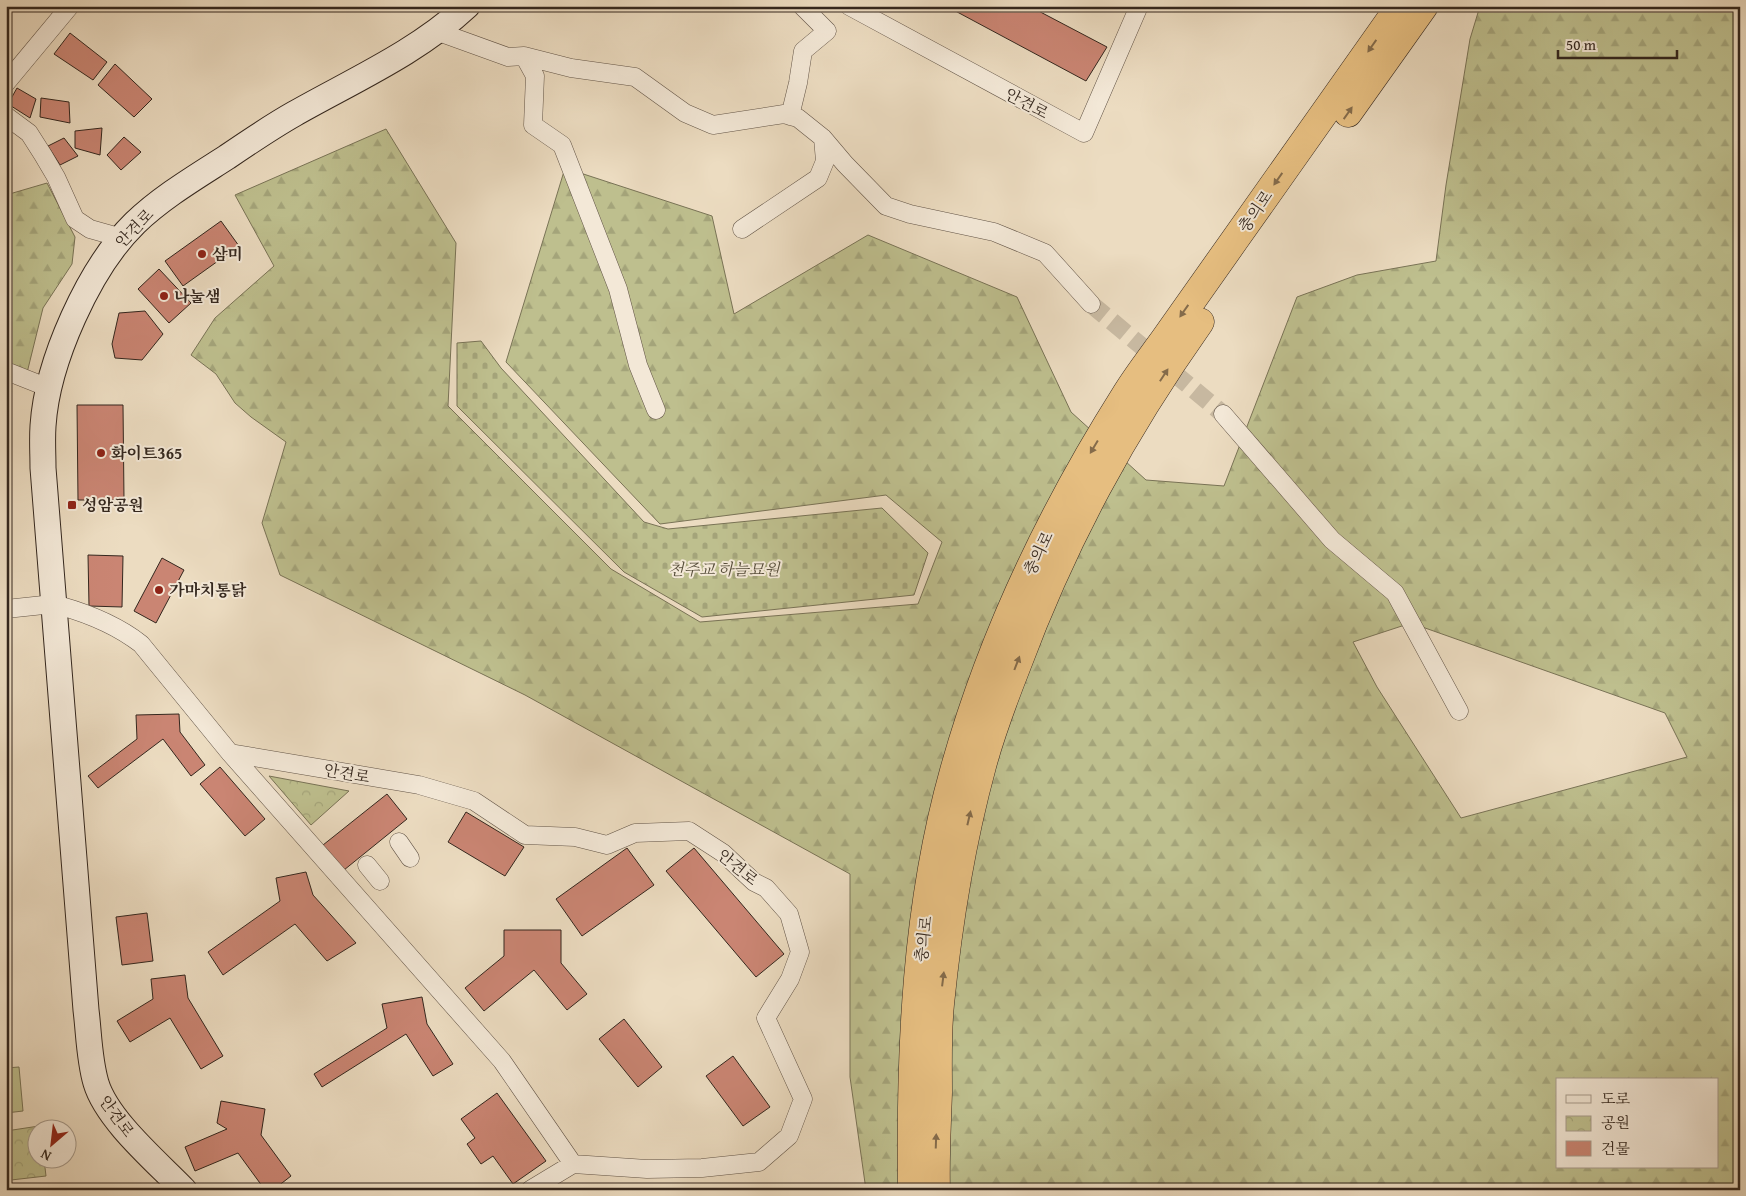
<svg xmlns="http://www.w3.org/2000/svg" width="1746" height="1196" font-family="'Gentium Book Plus','Noto Serif KR',serif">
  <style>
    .forest { fill: url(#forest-firs); stroke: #797356; fill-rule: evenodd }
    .cemetery { fill: url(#cemetery-stones); stroke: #797356 }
    .park { fill: url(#park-crowns); stroke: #797356 }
    .pitch { fill: #bebf8e; stroke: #797356 }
    .building { fill: #ca8573; stroke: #34271e }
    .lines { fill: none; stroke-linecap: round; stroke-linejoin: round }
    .minor-tunnel { stroke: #c7b8a0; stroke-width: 18; stroke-dasharray: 18 9; stroke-linecap: butt }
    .minor-casing { stroke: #625447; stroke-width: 19 }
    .secondary-casing { stroke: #34271e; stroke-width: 27 }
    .trunk-casing { stroke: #34271e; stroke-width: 29 }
    .minor { stroke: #f3e8d7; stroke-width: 18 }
    .secondary { stroke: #f3e8d7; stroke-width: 25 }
    .trunk { stroke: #e6be80; stroke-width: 28 }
    .oneway { fill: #846b4a }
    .poi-dot { fill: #8f2418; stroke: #f3e8d7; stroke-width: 2 }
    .labels { text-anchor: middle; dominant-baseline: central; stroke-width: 4; stroke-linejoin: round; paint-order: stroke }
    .street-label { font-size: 16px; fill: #34271e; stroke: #f3e8d7 }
    .poi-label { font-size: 16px; font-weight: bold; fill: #34271e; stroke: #f3e8d7; text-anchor: start }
    .park-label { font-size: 16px; font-style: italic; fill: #564d3a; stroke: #f3e8d7 }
  </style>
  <defs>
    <pattern id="forest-firs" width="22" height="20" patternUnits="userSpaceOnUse" patternTransform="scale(1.25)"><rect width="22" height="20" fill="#bebf8e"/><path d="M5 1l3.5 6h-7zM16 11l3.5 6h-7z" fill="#a4a47a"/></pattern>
    <pattern id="cemetery-stones" width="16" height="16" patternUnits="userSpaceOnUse" patternTransform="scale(1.25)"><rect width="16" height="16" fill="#bebf8e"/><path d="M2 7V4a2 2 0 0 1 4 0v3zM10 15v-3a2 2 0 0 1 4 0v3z" fill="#a4a47a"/></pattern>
    <pattern id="park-crowns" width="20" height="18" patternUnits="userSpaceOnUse" patternTransform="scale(1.25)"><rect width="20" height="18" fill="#bebf8e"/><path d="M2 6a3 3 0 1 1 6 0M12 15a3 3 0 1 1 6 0" fill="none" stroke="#a4a47a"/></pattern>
  </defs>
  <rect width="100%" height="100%" fill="#ecdcc1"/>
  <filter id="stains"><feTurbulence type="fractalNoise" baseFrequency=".004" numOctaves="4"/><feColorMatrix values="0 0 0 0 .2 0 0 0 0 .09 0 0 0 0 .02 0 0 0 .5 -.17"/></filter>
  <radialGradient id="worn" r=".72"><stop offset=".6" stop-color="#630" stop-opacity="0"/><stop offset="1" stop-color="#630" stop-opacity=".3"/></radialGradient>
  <path class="forest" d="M 1480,6 L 1740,6 L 1740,1190 L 866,1190 L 850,1077 L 850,874 L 525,695 L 280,575 L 262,523 L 286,442 L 251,417 L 235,403 L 216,374 L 191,355 L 215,318 L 274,266 L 235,195 L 386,129 L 456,243 L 448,406 L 611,569 L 700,622 L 918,604 L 942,542 L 886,495 L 660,524 L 506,362 L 565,168 L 712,216 L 734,314 L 868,235 L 1017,297 L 1071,412 L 1146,480 L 1224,486 L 1297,297 L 1357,275 L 1436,261 L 1446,185 L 1470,39 ZM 1411,623 L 1665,713 L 1687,757 L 1461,818 L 1377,687 L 1353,642 ZM 1557,1080 L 1717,1080 L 1717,1167 L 1557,1167 Z
    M 47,183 L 75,237 L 72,264 L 43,308 L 25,381 L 6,369 L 6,195 Z"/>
  <path class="cemetery" d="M 481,341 L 501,368 L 644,522 L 668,529 L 882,508 L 928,553 L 914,595 L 702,617 L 624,572 L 457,406 L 457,343 Z"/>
  <path class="park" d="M 269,776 L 349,791 L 311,825 Z
    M 39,1126 L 40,1128 L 38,1128 L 38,1158 L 44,1159 L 46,1176 L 11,1180 L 6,1144 L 6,1131 Z"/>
  <path class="pitch" d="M 19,1067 L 23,1111 L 6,1113 L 6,1068 Z"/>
  <path class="building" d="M 946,6 L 1029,6 L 1107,47 L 1086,81 Z
    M 70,33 L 107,62 L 93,80 L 54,54 Z
    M 115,64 L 152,99 L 134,117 L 98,85 Z
    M 17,88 L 36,99 L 30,118 L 8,104 Z
    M 41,98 L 69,102 L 70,123 L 40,117 Z
    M 102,128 L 100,155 L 75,148 L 75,131 Z
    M 124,137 L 141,152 L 121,170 L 107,155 Z
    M 64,138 L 78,156 L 60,165 L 48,146 Z
    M 221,221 L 239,246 L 183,286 L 165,261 Z
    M 159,269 L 191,303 L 169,323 L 138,289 Z
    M 145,311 L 163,334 L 142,360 L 115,358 L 112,344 L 119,313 Z
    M 77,405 L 123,405 L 124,500 L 78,500 Z
    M 88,555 L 123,556 L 122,607 L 89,606 Z
    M 162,558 L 184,570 L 156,623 L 134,611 Z
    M 179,714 L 180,732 L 205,765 L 191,776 L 163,739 L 98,788 L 88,776 L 137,739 L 136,715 Z
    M 220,767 L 265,819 L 245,836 L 200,784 Z
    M 387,794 L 407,819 L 344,870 L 323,845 Z
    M 466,812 L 524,847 L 505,876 L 448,842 Z
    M 627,848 L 654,885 L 582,936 L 556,899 Z
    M 694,848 L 784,954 L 756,977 L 666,871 Z
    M 306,872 L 313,895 L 356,943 L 327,961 L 295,924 L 223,975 L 208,952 L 280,901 L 276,878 Z
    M 147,913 L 153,961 L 122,965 L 116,917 Z
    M 504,930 L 561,930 L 561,963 L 587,994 L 567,1010 L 534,970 L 484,1011 L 465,988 L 504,956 Z
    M 185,975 L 188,998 L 223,1056 L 201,1069 L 170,1018 L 130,1042 L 117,1021 L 153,999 L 151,979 Z
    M 422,997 L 427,1024 L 453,1064 L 433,1076 L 406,1034 L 322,1087 L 314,1074 L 387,1028 L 382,1004 Z
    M 624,1019 L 662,1067 L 638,1087 L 599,1039 Z
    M 733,1056 L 770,1107 L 743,1126 L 706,1076 Z
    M 497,1093 L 546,1161 L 513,1184 L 493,1156 L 481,1164 L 467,1144 L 475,1138 L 461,1119 Z
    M 221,1101 L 265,1109 L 261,1135 L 291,1176 L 273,1190 L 265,1190 L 238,1153 L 195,1171 L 185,1147 L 227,1129 L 217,1123 Z"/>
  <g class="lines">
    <path class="minor-tunnel" d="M 1091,304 L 1223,414"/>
    <defs>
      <path id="minor" d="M 849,6 L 1084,133 L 1139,6
        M 436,31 L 508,57 L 524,56 L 571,68 L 635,77 L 685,113 L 713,125 L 784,114 L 798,118 L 823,138 L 845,164 L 886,206 L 910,214 L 994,232 L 1045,253 L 1091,304
        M 524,56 L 535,76 L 533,125 L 562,145 L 618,289 L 638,365 L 656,410
        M 6,83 L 70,6
        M 6,116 L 29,133 L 43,155 L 56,177 L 75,219 L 90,229 L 122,238
        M 790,116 L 798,83 L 803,51 L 827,31 L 802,6
        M 742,229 L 818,178 L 825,161 L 823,138
        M 6,371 L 49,388
        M 1223,414 L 1332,540 L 1395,593 L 1459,711
        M 6,609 L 53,604 L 61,606 C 89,614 118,626 141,644 L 230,753 L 502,1061 L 573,1164
        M 230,753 L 419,785 L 474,801 L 525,835 L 575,837 L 607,845 L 635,833 L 689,831 L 723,853 L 754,882 L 766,888 L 789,914 L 800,952 L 790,979 L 766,1018 L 803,1099 L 789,1136 L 759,1162 L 702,1168 L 647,1169 L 573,1164 L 530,1190
        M 399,842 L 410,858
        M 367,865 L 380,881"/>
      <path id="secondary" d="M 184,1190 C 157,1162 107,1120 96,1083 C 89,1059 89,1034 86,1010 L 43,468 C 43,454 42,440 43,426 C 47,362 89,268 135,223 C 162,197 196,177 227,157 C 249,142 271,127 294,114 C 352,81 418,52 467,6"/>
      <path id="trunk" d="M 1348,113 L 1424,6
        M 912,1190 C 910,1050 916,906 954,771 C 991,638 1052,511 1126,394 C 1137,376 1151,358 1164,340 C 1188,306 1212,272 1236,238 C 1291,161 1345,83 1400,6
        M 936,1190 C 935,1157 937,1125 938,1092 C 938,1063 937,1033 940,1004 C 948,924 961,843 982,766 C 991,732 1004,698 1017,665 C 1064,539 1123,431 1200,322"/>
    </defs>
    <use href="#minor" class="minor-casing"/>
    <use href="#secondary" class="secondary-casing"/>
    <use href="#trunk" class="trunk-casing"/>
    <use href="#minor" class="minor"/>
    <use href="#secondary" class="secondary"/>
    <use href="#trunk" class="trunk"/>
  </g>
  <defs><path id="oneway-solid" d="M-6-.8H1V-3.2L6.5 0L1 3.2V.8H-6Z" transform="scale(1.25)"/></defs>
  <g class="oneway">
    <use href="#oneway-solid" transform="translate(1372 46) rotate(125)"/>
    <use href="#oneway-solid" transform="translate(1348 113) rotate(-55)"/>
    <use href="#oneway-solid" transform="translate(1278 179) rotate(125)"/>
    <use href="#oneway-solid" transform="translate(1184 311) rotate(125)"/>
    <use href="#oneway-solid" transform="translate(1164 375) rotate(-57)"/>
    <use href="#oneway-solid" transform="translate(1094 447) rotate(121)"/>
    <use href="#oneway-solid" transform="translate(1017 663) rotate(-69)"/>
    <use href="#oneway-solid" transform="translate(969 818) rotate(-77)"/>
    <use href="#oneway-solid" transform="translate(943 979) rotate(-83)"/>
    <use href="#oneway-solid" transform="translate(936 1141) rotate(-88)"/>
  </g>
  <g class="poi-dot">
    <circle cx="202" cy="254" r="5"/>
    <circle cx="164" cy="296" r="5"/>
    <circle cx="101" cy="453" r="5"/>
    <rect x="67" y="500" width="10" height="10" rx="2.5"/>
    <circle cx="159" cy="590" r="5"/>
  </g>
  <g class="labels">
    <g class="street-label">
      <text transform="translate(1027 103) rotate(28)">안견로</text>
      <text transform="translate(1255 211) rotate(-55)">충의로</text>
      <text transform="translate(134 228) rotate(-46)">안견로</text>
      <text transform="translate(1038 553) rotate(-64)">충의로</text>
      <text transform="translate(347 773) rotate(10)">안견로</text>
      <text transform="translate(738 867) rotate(39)">안견로</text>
      <text transform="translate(923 939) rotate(-83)">충의로</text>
      <text transform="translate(117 1116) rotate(54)">안견로</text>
    </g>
    <g class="poi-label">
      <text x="212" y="254">삼미</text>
      <text x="174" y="296">나눌샘</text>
      <text x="111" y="453">화이트365</text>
      <text x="82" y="505">성암공원</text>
      <text x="169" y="590">가마치통닭</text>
    </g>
    <g class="park-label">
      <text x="724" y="569">천주교 하늘묘원</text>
    </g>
  </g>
  <rect width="1746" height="1196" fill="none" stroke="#ecdcc1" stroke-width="25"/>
  <rect x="8" y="8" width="1731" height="1181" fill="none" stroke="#34271e" stroke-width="2.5"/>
  <rect x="12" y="12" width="1721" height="1171" fill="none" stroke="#34271e"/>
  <rect x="1556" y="1078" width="162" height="90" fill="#f3e8d7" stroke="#a79b8d"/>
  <rect x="1566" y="1095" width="25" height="8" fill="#f3e8d7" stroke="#a79b8d"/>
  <text x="1601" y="1104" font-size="15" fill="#34271e">도로</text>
  <rect x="1566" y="1116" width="25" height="15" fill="url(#park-crowns)" stroke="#a79b8d"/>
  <text x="1601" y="1128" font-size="15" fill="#34271e">공원</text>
  <rect x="1566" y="1141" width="25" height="15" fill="#ca8573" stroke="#a79b8d"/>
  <text x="1601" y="1154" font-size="15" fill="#34271e">건물</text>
  <g transform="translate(52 1144) rotate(208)"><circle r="24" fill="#f3e8d7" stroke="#a79b8d"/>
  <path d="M0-4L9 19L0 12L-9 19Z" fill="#8f2418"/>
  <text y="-8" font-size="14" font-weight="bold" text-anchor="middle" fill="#34271e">N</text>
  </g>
  <path d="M1558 50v8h119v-8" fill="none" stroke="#34271e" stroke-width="2.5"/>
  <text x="1566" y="50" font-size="15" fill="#34271e" stroke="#f3e8d7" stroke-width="4" paint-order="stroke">50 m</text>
  <rect width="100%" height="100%" filter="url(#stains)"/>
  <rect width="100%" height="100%" fill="url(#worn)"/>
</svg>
